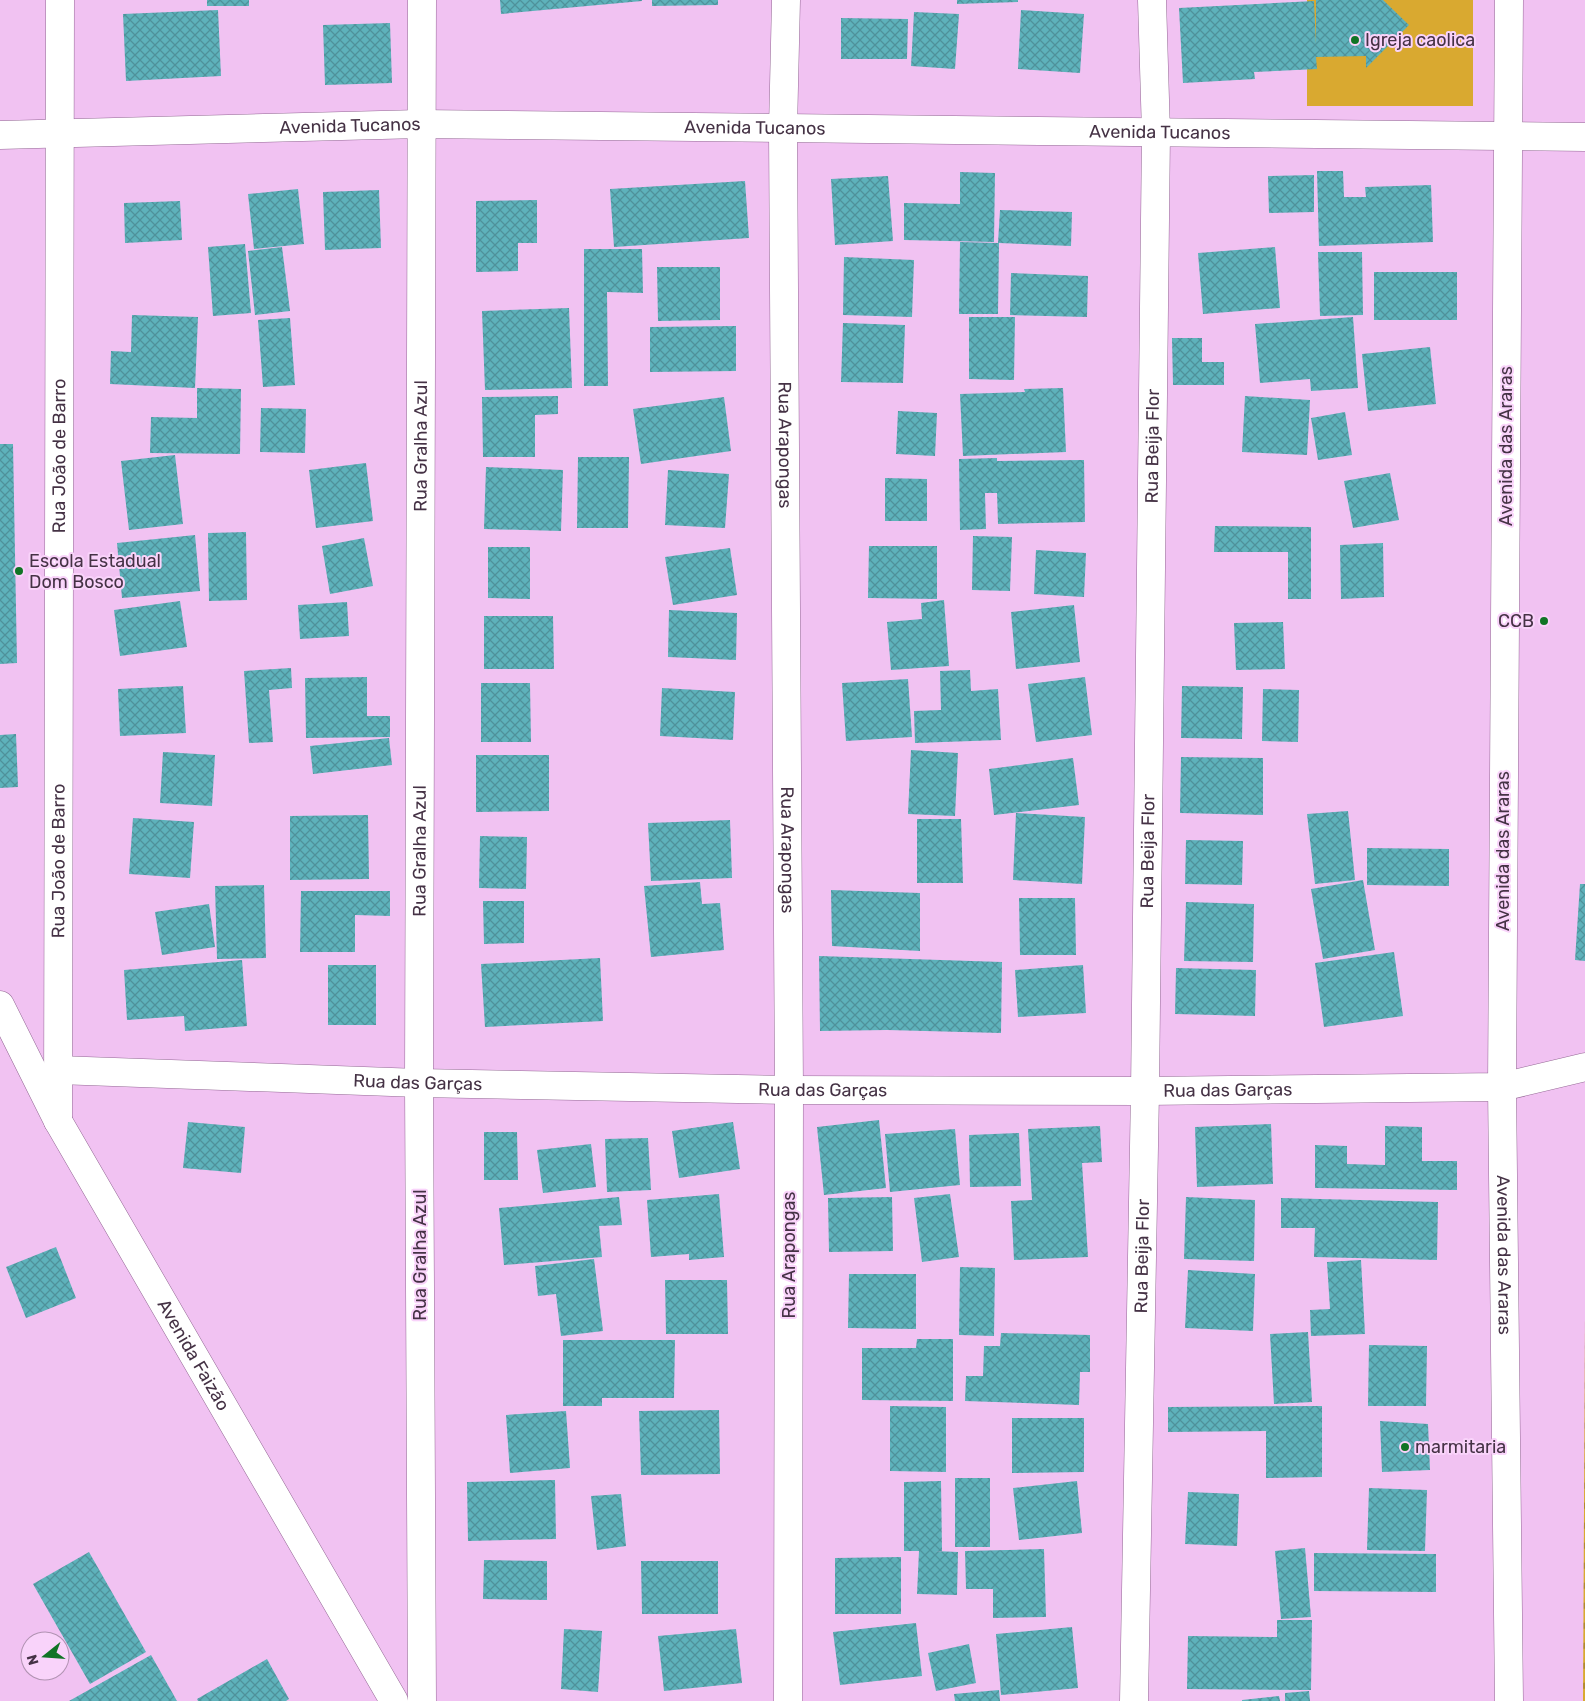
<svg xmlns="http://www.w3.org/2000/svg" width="1585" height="1701" font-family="Rubik,sans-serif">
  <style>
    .cemetery { fill: url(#cemetery-stones) }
    .park { fill: #d9a930 }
    .building { fill: url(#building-cross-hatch) }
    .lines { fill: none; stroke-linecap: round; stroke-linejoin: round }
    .minor-casing { stroke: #946995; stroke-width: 29 }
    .minor { stroke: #fff; stroke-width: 28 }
    .poi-dot { fill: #107425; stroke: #f9d3fa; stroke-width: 2 }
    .labels { text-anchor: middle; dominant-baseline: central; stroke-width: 4; stroke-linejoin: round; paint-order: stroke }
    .poi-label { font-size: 18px; fill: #453245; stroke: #f9d3fa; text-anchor: start }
    .street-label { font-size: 18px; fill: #453245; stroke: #f9d3fa }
  </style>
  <defs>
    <pattern id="cemetery-stones" width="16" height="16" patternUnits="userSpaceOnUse" patternTransform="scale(1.25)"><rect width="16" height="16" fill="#d9a930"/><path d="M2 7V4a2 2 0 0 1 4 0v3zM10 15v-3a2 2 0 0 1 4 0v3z" fill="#b28a2b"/></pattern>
    <pattern id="building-cross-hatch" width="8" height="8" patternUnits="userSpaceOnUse" patternTransform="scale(1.25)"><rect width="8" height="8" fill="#5eb2bb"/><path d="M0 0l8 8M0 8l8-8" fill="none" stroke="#4f919a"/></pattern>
  </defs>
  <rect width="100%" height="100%" fill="#f1c2f2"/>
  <path class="cemetery" d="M 1585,1315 L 1585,1701 L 1583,1701 Z"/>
  <path class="park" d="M 1307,0 L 1473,0 L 1473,106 L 1307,106 Z"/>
  <path class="building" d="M 207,0 L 249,0 L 249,6 L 207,6 Z
    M 500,0 L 642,0 L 642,1 L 501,14 Z
    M 652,0 L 718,0 L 718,5 L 652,6 Z
    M 957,0 L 1018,0 L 1018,2 L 957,4 Z
    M 1316,0 L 1383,0 L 1409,25 L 1366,68 L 1366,56 L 1316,57 L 1317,69 L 1254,72 L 1255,79 L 1183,83 L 1179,8 L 1314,1 L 1316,44 Z
    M 218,10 L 221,76 L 126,81 L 123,14 Z
    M 1021,10 L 1084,14 L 1080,73 L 1018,69 Z
    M 914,12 L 959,14 L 955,69 L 911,66 Z
    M 841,18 L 908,19 L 907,59 L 841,59 Z
    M 390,23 L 392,83 L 325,85 L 323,25 Z
    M 1317,171 L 1343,171 L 1344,197 L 1366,197 L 1365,187 L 1431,185 L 1433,242 L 1319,246 Z
    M 960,172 L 995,173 L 994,242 L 904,240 L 904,203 L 960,204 Z
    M 1314,175 L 1314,212 L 1269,213 L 1268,176 Z
    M 888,176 L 893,241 L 835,245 L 831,179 Z
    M 745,181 L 749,238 L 614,247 L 610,189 Z
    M 298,189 L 304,244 L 254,249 L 248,194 Z
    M 379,190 L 381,248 L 325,250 L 323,192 Z
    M 537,200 L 537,243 L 518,243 L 518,271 L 476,272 L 476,201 Z
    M 180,201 L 182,240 L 125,243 L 124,203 Z
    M 1000,210 L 1072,212 L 1071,246 L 999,243 L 998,314 L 959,314 L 960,242 L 998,243 Z
    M 245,244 L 251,313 L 213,316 L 208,247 Z
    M 282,247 L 290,311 L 255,315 L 248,251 Z
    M 1275,247 L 1280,308 L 1203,314 L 1198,253 Z
    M 584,249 L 642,249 L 643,293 L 607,292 L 608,386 L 584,386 Z
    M 1318,252 L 1362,252 L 1363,315 L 1320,316 Z
    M 844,257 L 914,260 L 912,317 L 843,315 Z
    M 657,267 L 720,267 L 720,320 L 658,321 Z
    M 1374,272 L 1457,272 L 1457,320 L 1374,320 Z
    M 1011,273 L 1088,276 L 1087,317 L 1010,315 Z
    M 569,308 L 572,388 L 485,390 L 482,311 Z
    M 132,315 L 198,317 L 195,388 L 110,384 L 111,351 L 131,352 Z
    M 969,317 L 1015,317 L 1014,380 L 969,379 Z
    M 1353,317 L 1358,388 L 1311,391 L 1310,379 L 1260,383 L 1255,324 Z
    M 290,318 L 295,385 L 263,387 L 258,320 Z
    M 843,323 L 905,325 L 903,383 L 841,382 Z
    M 736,326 L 736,371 L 650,372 L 650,327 Z
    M 1172,338 L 1202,338 L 1202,362 L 1224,362 L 1224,385 L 1173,385 Z
    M 1430,347 L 1436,404 L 1368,411 L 1362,354 Z
    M 197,388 L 241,389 L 240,454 L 150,453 L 151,417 L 197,418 Z
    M 1063,388 L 1066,452 L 963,456 L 960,394 L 1025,392 L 1024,389 Z
    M 558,396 L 558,414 L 535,415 L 535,457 L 483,457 L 482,397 Z
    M 1245,396 L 1310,400 L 1307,455 L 1242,452 Z
    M 724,397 L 731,451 L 641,464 L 633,409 Z
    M 261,408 L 306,409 L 305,453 L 260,452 Z
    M 898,411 L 937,413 L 935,456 L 896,454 Z
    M 1345,412 L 1352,455 L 1318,460 L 1311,418 Z
    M 0,444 L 13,444 L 17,663 L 0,664 Z
    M 175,455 L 183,524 L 129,530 L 121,461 Z
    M 578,457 L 629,457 L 628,528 L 577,528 Z
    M 997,458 L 997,461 L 1084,460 L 1085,522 L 998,524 L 997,493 L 985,493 L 986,529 L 960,530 L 959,459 Z
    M 366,463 L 373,521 L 316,528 L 309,470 Z
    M 486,467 L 563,470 L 561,531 L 484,529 Z
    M 668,470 L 729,474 L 725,528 L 665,525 Z
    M 1390,473 L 1399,520 L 1353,528 L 1344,481 Z
    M 885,478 L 927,479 L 927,521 L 885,521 Z
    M 1215,526 L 1311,527 L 1311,599 L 1288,599 L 1288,552 L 1214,552 Z
    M 246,532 L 247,600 L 209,601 L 208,533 Z
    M 195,535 L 200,591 L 122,598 L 117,543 Z
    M 973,536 L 1012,537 L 1010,591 L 972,590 Z
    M 364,538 L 373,586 L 330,594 L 322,546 Z
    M 1383,543 L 1384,597 L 1341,599 L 1340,545 Z
    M 869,546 L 937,546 L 937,599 L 868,598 Z
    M 488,547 L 530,547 L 530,599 L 488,598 Z
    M 730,548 L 737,595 L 673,605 L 665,557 Z
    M 1036,550 L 1086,553 L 1084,597 L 1034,594 Z
    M 944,600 L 949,666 L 891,670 L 887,622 L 922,619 L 921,603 Z
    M 180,601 L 187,647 L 120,656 L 114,610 Z
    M 347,602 L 349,636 L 300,639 L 298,605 Z
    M 1074,605 L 1080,662 L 1016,669 L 1011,612 Z
    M 669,610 L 737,613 L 736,660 L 668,657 Z
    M 484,616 L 553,616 L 554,669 L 484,669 Z
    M 1283,622 L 1285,669 L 1236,670 L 1234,623 Z
    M 291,668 L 292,688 L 269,690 L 273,742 L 249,743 L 244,671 Z
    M 970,670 L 971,691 L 998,689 L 1001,740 L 915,743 L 914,711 L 941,710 L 940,671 Z
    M 367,677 L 367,716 L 390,716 L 390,737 L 306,738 L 305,678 Z
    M 1085,677 L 1092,735 L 1036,742 L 1028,684 Z
    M 908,679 L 912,737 L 846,741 L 842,683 Z
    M 481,683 L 530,683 L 531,742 L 481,742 Z
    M 183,686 L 186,733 L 120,736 L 118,689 Z
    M 1182,686 L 1243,687 L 1242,739 L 1181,738 Z
    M 662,688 L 735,692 L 733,740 L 660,736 Z
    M 1263,689 L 1299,690 L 1298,742 L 1262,741 Z
    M 16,734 L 18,787 L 0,788 L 0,735 Z
    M 389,738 L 392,765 L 313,774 L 310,746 Z
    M 911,750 L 958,753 L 955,816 L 908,814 Z
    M 163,752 L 215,755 L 212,806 L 160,803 Z
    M 476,755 L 549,755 L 549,811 L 476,812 Z
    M 1181,757 L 1263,758 L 1263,815 L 1180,813 Z
    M 1073,758 L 1079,805 L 994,815 L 989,769 Z
    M 1348,811 L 1355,880 L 1315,884 L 1307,814 Z
    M 1016,813 L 1085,817 L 1082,884 L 1013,880 Z
    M 368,815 L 369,879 L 290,880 L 290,816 Z
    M 133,818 L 194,822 L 190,878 L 129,874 Z
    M 917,819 L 961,819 L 963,883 L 917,883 Z
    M 730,820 L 732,878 L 651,881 L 648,823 Z
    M 480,836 L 527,837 L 526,889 L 479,888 Z
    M 1186,840 L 1243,841 L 1242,885 L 1185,884 Z
    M 1367,848 L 1449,849 L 1449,886 L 1367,885 Z
    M 1363,880 L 1375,950 L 1323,959 L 1311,889 Z
    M 700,882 L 702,904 L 720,903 L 724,950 L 651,957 L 644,886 Z
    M 1580,884 L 1585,884 L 1585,961 L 1575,960 Z
    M 264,885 L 266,958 L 217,959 L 215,886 Z
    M 831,890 L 920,893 L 920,951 L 832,946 Z
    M 301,891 L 390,891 L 390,916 L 355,915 L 355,952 L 300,952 Z
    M 1019,898 L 1075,898 L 1076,955 L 1020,955 Z
    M 483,901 L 524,901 L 524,943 L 484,944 Z
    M 1186,902 L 1254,904 L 1253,962 L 1184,961 Z
    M 209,904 L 215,947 L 162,955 L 155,912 Z
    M 1394,952 L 1403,1016 L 1324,1027 L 1315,963 Z
    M 819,956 L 1002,962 L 1001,1033 L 887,1030 L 820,1031 Z
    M 600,958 L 603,1021 L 485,1027 L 481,964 Z
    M 242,960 L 247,1026 L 185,1031 L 184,1016 L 127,1020 L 124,970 Z
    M 328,965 L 376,965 L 376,1025 L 328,1025 Z
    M 1083,965 L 1086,1013 L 1018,1017 L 1015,970 Z
    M 1176,968 L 1256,970 L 1255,1016 L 1175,1014 Z
    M 879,1120 L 886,1188 L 824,1195 L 817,1127 Z
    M 188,1122 L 245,1127 L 241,1173 L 183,1168 Z
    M 733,1122 L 740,1169 L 679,1178 L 672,1131 Z
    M 1271,1124 L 1273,1184 L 1197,1187 L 1195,1127 Z
    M 1100,1126 L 1102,1162 L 1082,1163 L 1088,1257 L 1014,1260 L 1011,1201 L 1032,1200 L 1028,1129 Z
    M 1385,1126 L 1422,1127 L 1422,1161 L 1457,1161 L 1457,1190 L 1315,1188 L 1315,1145 L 1347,1146 L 1347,1164 L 1385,1165 Z
    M 955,1129 L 960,1185 L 890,1192 L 885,1134 Z
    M 484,1132 L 517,1132 L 518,1180 L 484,1180 Z
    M 1019,1133 L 1021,1186 L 970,1187 L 969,1135 Z
    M 648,1138 L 651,1190 L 607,1192 L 605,1139 Z
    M 591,1144 L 596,1187 L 543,1193 L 537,1150 Z
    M 719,1194 L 724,1257 L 689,1260 L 689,1254 L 651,1257 L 647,1200 Z
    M 950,1194 L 959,1257 L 922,1262 L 914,1198 Z
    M 619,1197 L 622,1225 L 599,1226 L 602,1257 L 504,1265 L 499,1208 Z
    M 892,1197 L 893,1251 L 829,1252 L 828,1198 Z
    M 1186,1197 L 1255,1200 L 1254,1261 L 1184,1259 Z
    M 1281,1198 L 1438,1202 L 1437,1260 L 1314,1257 L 1315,1228 L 1281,1228 Z
    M 56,1247 L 76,1298 L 26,1318 L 6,1267 Z
    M 594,1259 L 603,1331 L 561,1336 L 556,1294 L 538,1296 L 535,1266 Z
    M 1361,1260 L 1365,1334 L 1311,1336 L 1310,1310 L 1330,1309 L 1327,1262 Z
    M 960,1267 L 995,1268 L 994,1336 L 959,1335 Z
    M 1188,1270 L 1255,1274 L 1253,1331 L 1185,1328 Z
    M 849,1274 L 916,1274 L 916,1329 L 848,1328 Z
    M 665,1280 L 727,1280 L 728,1334 L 666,1334 Z
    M 1308,1332 L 1312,1402 L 1274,1404 L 1270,1334 Z
    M 1001,1333 L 1090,1335 L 1090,1372 L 1080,1372 L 1079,1405 L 965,1401 L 966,1376 L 983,1376 L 984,1346 L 1000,1346 Z
    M 917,1339 L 953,1339 L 953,1401 L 862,1400 L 862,1348 L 916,1348 Z
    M 563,1340 L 675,1340 L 674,1398 L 602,1398 L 602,1406 L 563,1406 Z
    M 1369,1345 L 1427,1346 L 1426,1406 L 1368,1406 Z
    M 890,1406 L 946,1407 L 946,1472 L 890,1471 Z
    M 1322,1406 L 1322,1477 L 1266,1478 L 1266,1431 L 1168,1432 L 1168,1407 Z
    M 719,1410 L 720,1474 L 641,1475 L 639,1411 Z
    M 566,1411 L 570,1468 L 510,1473 L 506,1415 Z
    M 1012,1418 L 1084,1418 L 1084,1472 L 1012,1473 Z
    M 1380,1421 L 1428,1424 L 1430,1470 L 1382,1472 Z
    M 955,1478 L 990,1478 L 990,1547 L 955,1547 Z
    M 555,1480 L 556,1539 L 468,1541 L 467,1482 Z
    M 941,1481 L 942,1551 L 935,1551 L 958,1552 L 957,1595 L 917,1594 L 919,1551 L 904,1551 L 904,1482 Z
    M 1077,1481 L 1082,1533 L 1019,1540 L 1013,1488 Z
    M 1369,1488 L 1427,1490 L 1425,1551 L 1367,1550 Z
    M 1188,1492 L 1239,1494 L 1237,1546 L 1185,1544 Z
    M 621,1494 L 626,1546 L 597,1550 L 591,1496 Z
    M 1305,1548 L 1311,1617 L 1281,1619 L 1275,1551 Z
    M 1044,1549 L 1046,1617 L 993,1618 L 993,1589 L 966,1589 L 965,1551 Z
    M 89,1552 L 146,1652 L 90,1684 L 33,1584 Z
    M 1314,1553 L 1436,1554 L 1436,1592 L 1314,1591 Z
    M 901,1557 L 901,1614 L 835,1614 L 835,1558 Z
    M 484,1560 L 547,1561 L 547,1600 L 483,1599 Z
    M 641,1561 L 718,1561 L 718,1614 L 642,1614 Z
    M 1277,1620 L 1312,1620 L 1311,1690 L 1187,1689 L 1188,1636 L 1277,1637 Z
    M 916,1623 L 922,1676 L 840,1685 L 833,1632 Z
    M 1072,1627 L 1078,1688 L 1001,1695 L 996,1634 Z
    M 564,1629 L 602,1631 L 598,1692 L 561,1689 Z
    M 736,1629 L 742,1683 L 664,1691 L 658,1636 Z
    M 969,1644 L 976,1683 L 936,1691 L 928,1653 Z
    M 151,1655 L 177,1701 L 69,1701 Z
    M 267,1659 L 289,1699 L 286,1701 L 198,1701 L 197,1699 Z
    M 999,1690 L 1000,1701 L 955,1701 L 954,1694 Z
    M 1309,1691 L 1310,1701 L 1285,1701 L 1285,1693 Z
    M 1279,1696 L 1280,1701 L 1242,1701 L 1242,1700 Z"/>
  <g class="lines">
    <defs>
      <g id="minor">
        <path id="s1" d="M 786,0 L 783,129 L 789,1090 L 788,1701"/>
        <path id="s2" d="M 1509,0 L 1502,1087 L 1509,1701"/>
        <path id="s3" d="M 0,135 L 420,124 L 1585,137"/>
        <path id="s4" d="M 0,1005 L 58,1121 L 394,1701"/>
        <path id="s5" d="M 58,1070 L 419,1083 L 789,1090 L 1145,1091 L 1502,1087 L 1585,1067"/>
        <path id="s6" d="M 58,1121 L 60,0"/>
        <path id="s7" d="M 422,1701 L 419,1083 L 422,0"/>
        <path id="s8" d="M 1134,1701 L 1145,1091 L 1156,133 L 1152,0"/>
      </g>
    </defs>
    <use href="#minor" class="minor-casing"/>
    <use href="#minor" class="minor"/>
  </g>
  <g class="poi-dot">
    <circle cx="1355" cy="40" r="5"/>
    <circle cx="19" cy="571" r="5"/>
    <circle cx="1544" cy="621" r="5"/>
    <circle cx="1405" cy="1447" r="5"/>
  </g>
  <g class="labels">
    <g class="poi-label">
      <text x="1365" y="40">Igreja caolica</text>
      <text x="29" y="561">Escola Estadual<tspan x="29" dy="21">Dom Bosco</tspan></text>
      <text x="1534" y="621" text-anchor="end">CCB</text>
      <text x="1415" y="1447">marmitaria</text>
    </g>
    <g class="street-label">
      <text stroke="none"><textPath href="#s3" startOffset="350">Avenida Tucanos</textPath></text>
      <text stroke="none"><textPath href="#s3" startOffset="755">Avenida Tucanos</textPath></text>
      <text stroke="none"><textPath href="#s3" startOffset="1160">Avenida Tucanos</textPath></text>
      <text stroke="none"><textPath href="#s7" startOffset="1255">Rua Gralha Azul</textPath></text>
      <text stroke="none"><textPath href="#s1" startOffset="445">Rua Arapongas</textPath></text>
      <text stroke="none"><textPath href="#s8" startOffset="1255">Rua Beija Flor</textPath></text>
      <text transform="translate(1506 446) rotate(-90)">Avenida das Araras</text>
      <text stroke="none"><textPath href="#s6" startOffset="665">Rua João de Barro</textPath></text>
      <text stroke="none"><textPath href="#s7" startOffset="850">Rua Gralha Azul</textPath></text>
      <text stroke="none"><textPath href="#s1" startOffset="850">Rua Arapongas</textPath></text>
      <text stroke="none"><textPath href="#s8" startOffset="850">Rua Beija Flor</textPath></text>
      <text transform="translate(1503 851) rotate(-90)">Avenida das Araras</text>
      <text stroke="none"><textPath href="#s6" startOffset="260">Rua João de Barro</textPath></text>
      <text stroke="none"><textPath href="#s5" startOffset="360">Rua das Garças</textPath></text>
      <text stroke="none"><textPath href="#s5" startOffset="765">Rua das Garças</textPath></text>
      <text stroke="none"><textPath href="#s5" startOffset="1170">Rua das Garças</textPath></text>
      <text transform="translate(420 1255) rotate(-90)">Rua Gralha Azul</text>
      <text transform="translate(789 1255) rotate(-90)">Rua Arapongas</text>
      <text stroke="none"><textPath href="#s8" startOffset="445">Rua Beija Flor</textPath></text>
      <text stroke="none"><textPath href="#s2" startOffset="1255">Avenida das Araras</textPath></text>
      <text stroke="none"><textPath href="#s4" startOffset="400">Avenida Faizão</textPath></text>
    </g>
  </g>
  <g transform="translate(45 1656) rotate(253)"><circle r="24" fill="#f9d3fa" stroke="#b193b2"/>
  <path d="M0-4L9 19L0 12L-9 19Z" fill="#107425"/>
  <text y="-8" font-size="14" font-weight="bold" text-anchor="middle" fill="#453245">N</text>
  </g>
</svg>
